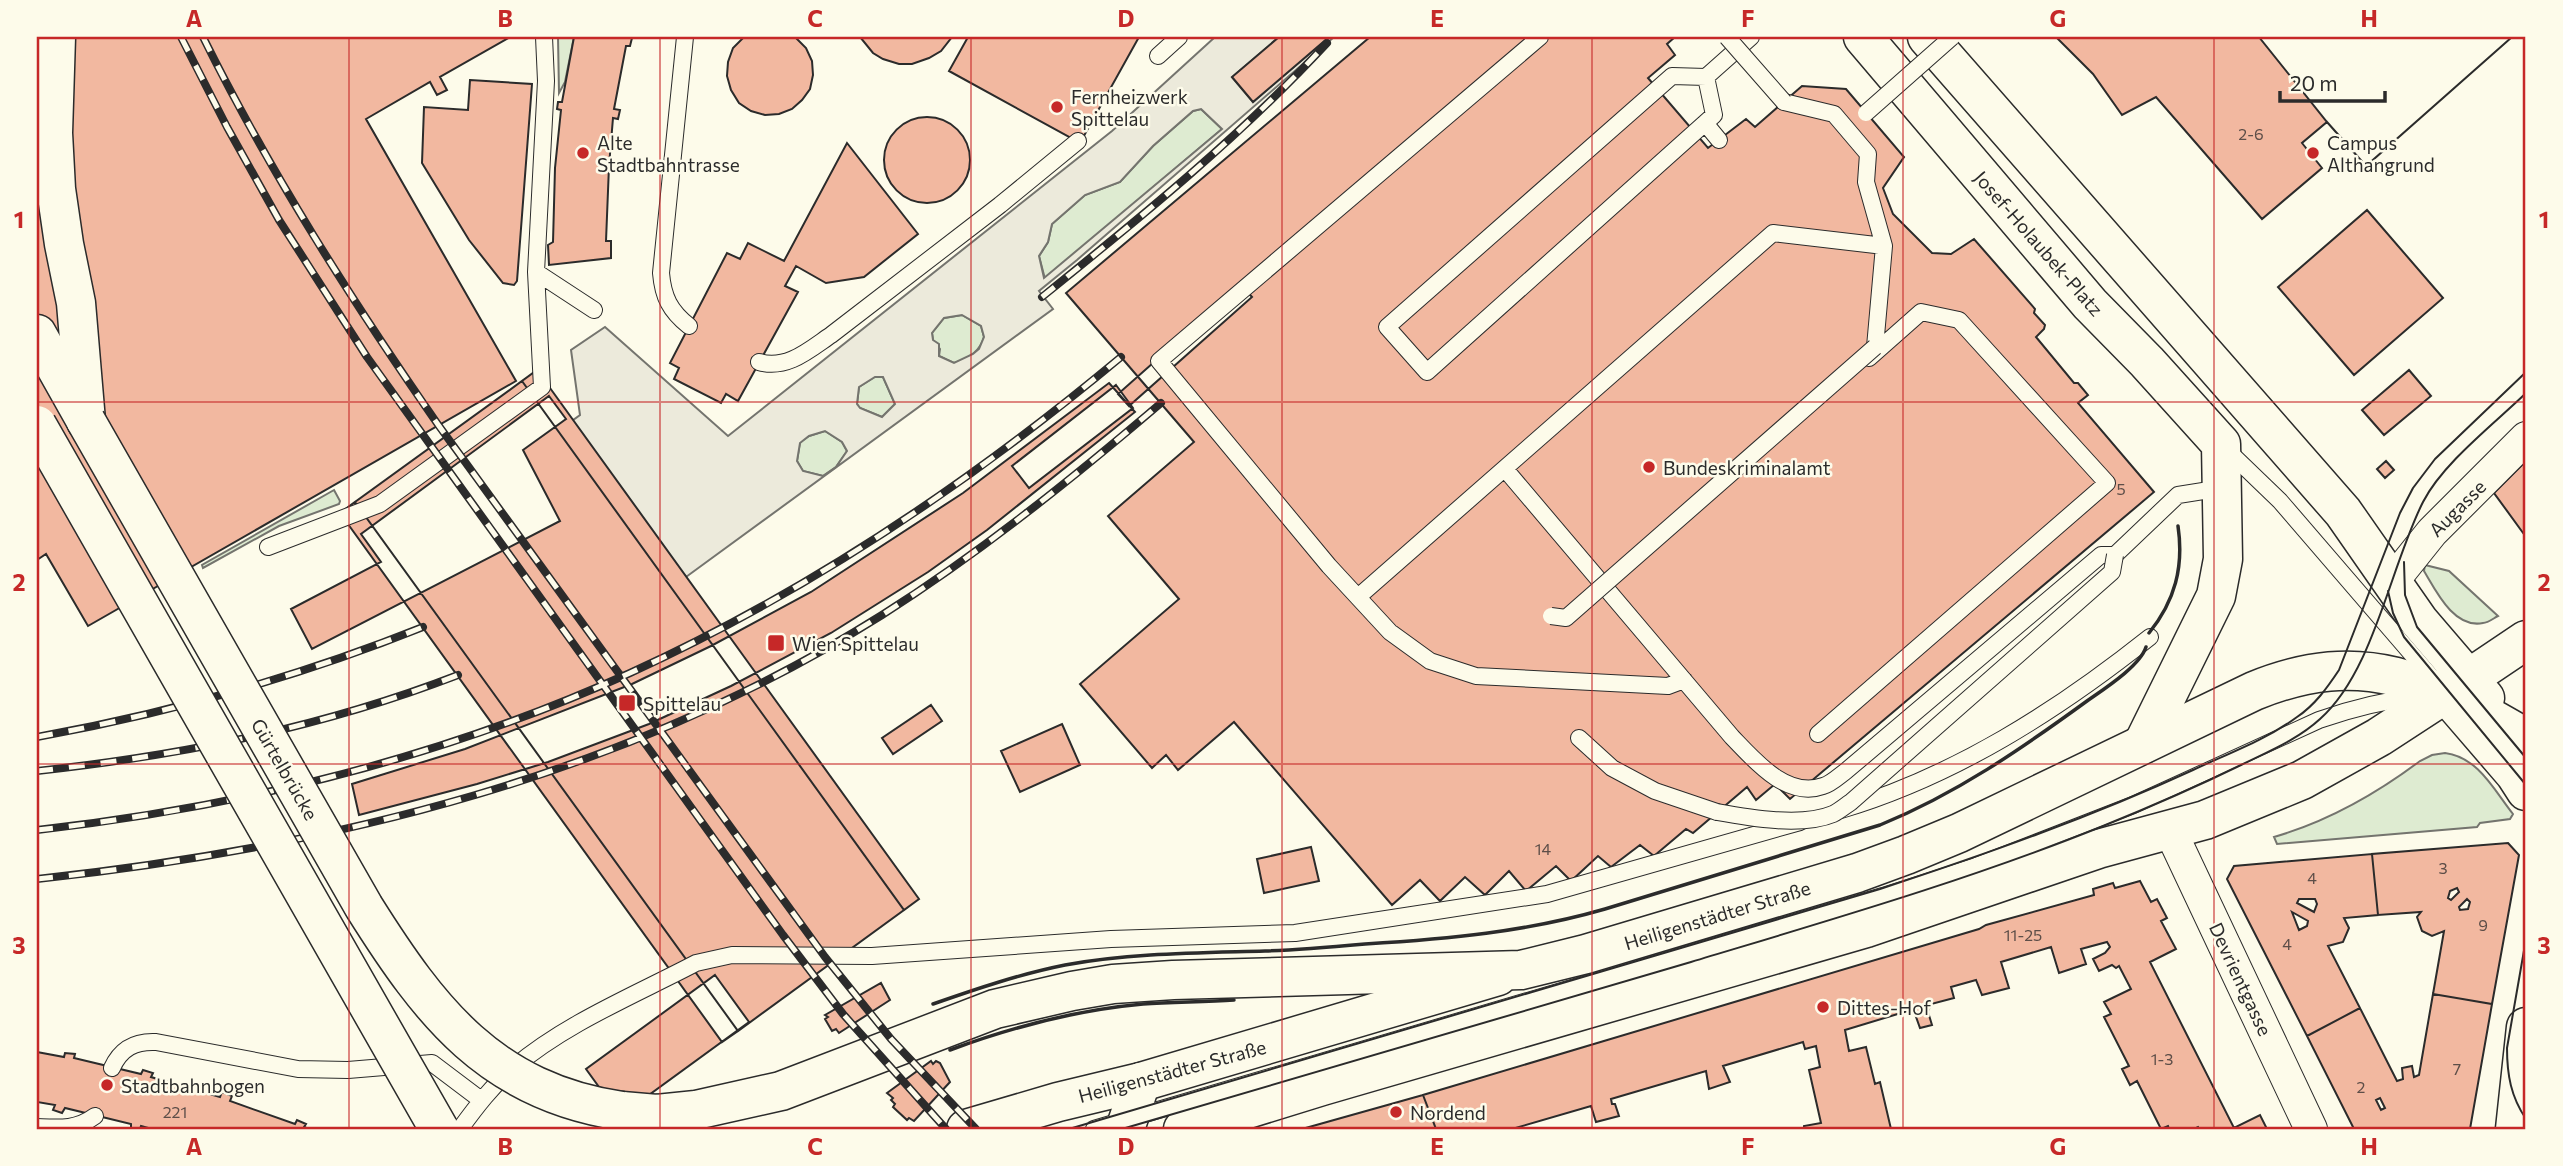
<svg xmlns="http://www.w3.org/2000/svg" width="2563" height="1166" font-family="Commissioner,sans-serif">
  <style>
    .green { fill: #deebd1; stroke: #74746e; stroke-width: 2 }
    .parking { fill: #eceadb; stroke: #74746e; stroke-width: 2; fill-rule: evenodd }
    .building { fill: #f2b8a0; stroke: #2b2b2b; stroke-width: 2; fill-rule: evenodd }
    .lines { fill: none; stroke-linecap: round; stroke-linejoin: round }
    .service-casing { stroke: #2b2b2b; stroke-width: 18 }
    .minor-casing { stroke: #2b2b2b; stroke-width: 34 }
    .tertiary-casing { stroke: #2b2b2b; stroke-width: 41 }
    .secondary-casing { stroke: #2b2b2b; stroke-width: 41 }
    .primary-casing { stroke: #2b2b2b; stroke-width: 41 }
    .trunk-casing { stroke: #2b2b2b; stroke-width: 41 }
    .service { stroke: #fdfbea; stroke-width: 16 }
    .minor { stroke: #fdfbea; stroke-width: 32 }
    .tertiary { stroke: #fdfbea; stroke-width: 38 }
    .secondary { stroke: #fdfbea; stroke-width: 38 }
    .primary { stroke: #fdfbea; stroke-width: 38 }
    .trunk { stroke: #fdfbea; stroke-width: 38 }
    .tram { stroke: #2b2b2b; stroke-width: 2 }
    .rail-casing { stroke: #2b2b2b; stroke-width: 8 }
    .rail { stroke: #fdfbea; stroke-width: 5; stroke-dasharray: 16; stroke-linecap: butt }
    .service-bridge-casing { stroke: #2b2b2b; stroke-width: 18; stroke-linecap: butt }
    .primary-bridge-casing { stroke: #2b2b2b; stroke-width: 41; stroke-linecap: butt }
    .service-bridge { stroke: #fdfbea; stroke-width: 16 }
    .primary-bridge { stroke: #fdfbea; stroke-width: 38 }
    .fence { stroke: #2b2b2b; stroke-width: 2; stroke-dasharray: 9 3.5; stroke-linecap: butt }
    .wall { stroke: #2b2b2b; stroke-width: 3.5 }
    .grid { fill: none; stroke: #c62828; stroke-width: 2; stroke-opacity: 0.55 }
    .poi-dot { fill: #c62828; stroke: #fdfbea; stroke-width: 2.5 }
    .labels { text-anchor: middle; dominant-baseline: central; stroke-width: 5; stroke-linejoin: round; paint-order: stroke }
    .number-label { font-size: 16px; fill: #5d4e48 }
    .poi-label { font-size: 19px; fill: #2b2b2b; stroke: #fdfbea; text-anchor: start }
    .street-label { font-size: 19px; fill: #2b2b2b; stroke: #fdfbea }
    .neatline { fill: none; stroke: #c62828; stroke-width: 2.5 }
    .grid-label { font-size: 23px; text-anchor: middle; font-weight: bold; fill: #c62828 }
  </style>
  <rect width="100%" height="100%" fill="#fdfbea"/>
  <path class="green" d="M 558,37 L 574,37 L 565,82 L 559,93 Z
    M 1201,109 L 1222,129 L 1045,279 L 1039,256 L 1048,242 L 1052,224 L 1085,195 L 1120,182 L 1153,146 L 1193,111 Z
    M 962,315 L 981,326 L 984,337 C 980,352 968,359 954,363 L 939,356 L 940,349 L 933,340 L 932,333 L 944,318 Z
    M 876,376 L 883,377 L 895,404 L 882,417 L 860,408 L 857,404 L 859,387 Z
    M 825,431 L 842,442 L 847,451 L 836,467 L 823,476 L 803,471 L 797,461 L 800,442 L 809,436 Z
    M 334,490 L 340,501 L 339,504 L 279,526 L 203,568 L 202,565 Z
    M 2425,565 L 2449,571 L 2498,616 C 2494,618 2488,623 2483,623 C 2454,629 2436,591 2424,571 Z
    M 2445,753 C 2478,757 2494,790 2513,814 L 2510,819 L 2480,823 L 2477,827 L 2277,844 L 2274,837 C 2326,822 2376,794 2420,761 L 2432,755 Z"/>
  <path class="parking" d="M 1215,37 L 1279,37 L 1232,77 L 1253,102 L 1329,37 L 1334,37 L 1077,260 L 1039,291 L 1053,309 L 686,577 L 558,431 L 580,415 L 571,350 L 605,327 L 728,436 L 1112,131 ZM 1201,109 L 1222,129 L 1044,278 L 1039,256 L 1048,242 L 1052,224 L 1085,195 L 1120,182 L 1153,146 L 1193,111 ZM 962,315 L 981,326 L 984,337 L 979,349 L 973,354 L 954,363 L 939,356 L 939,344 L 933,340 L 932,333 L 944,318 ZM 875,377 L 883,377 L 895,404 L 882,417 L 860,408 L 857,404 L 859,387 ZM 825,431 L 842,442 L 847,451 L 836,467 L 823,476 L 803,471 L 797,461 L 800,443 L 809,436 Z"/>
  <path class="building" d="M 78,37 L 510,37 L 440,77 L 447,90 L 437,95 L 430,82 L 366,119 L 516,381 L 88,626 L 46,554 L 37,560 L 37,60 Z
    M 574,37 L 632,38 L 630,46 L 626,46 L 614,109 L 620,110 L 618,119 L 613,118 L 609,166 L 606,241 L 611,241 L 611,258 L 549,265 L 548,245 L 553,242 L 555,168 L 561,110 L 557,109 L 558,102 L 562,102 Z
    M 795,37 L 806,48 L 812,61 L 813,75 L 810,89 L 802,100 L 792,109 L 779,114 L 765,115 L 751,111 L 739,103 L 731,90 L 727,76 L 728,62 L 733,48 L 744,37 Z
    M 860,37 L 952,37 L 941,51 L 929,58 L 912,64 L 899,64 L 883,59 L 873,53 Z
    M 968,37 L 1139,37 L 1080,143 L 949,71 Z
    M 1279,37 L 1329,37 L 1253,102 L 1232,77 Z
    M 1370,37 L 1675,37 L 1667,44 L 1675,55 L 1648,78 L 1708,148 L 1746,119 L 1755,127 L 1802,86 L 1846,89 L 1904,157 L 1883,188 L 1893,214 L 1932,253 L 1951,254 L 1974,239 L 2035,309 L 2034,313 L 2045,325 L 2044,329 L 2036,337 L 2074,383 L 2078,383 L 2088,395 L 2078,403 L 2154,492 L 1790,799 L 1775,784 L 1756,800 L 1747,787 L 1693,833 L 1686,829 L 1654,856 L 1640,845 L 1611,867 L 1598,856 L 1571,881 L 1556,866 L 1526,891 L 1509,871 L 1485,895 L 1465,877 L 1440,901 L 1420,880 L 1392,905 L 1234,722 L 1178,770 L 1166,755 L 1152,768 L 1080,684 L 1179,599 L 1108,516 L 1194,442 L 1066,293 Z
    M 2056,37 L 2512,37 L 2366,166 L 2327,122 L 2302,143 L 2322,168 L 2262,219 L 2156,97 L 2122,115 L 2093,74 Z
    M 2259,37 L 2512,37 L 2366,166 L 2327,122 Z
    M 470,80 L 532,84 L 517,281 L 514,285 L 503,283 L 469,240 L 422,163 L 424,107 L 468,110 Z
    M884 160a43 43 0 1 1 86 0a43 43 0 1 1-86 0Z
    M 847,143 L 918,234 L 864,277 L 826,283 L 796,266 L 785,286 L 798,292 L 738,401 L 726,394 L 721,403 L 674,379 L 679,368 L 670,363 L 727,253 L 740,259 L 748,243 L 784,261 Z
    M 2367,210 L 2443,298 L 2354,375 L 2278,287 Z
    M 1241,285 L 1252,297 L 1129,406 L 1118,394 Z
    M 537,370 L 919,899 L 904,910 L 522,381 Z
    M 2409,370 L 2431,396 L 2384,435 L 2362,410 Z
    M 522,381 L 904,910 L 738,1031 L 355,502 Z
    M 1109,383 L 1135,412 L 987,530 L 928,572 L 831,633 L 731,686 L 649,724 L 548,762 L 477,784 L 359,815 L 352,784 L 465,749 L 632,684 L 711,646 L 811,592 L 963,493 Z
    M 1116,385 L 1133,408 L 1029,488 L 1012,466 Z
    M 549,396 L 566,419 L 523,450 L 560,521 L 312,649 L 291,609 L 381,562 L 361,534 Z
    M 2386,461 L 2394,470 L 2385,478 L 2377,469 Z
    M 2526,461 L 2526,537 L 2494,493 Z
    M 355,502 L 738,1031 L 722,1042 L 340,513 Z
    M 931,705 L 942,721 L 893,754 L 882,738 Z
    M 1062,724 L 1080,765 L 1020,792 L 1001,751 Z
    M 2508,843 L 2519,855 L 2492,1004 L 2433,994 L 2444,931 L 2432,936 L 2422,931 L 2417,917 L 2421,912 L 2378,915 L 2372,854 ZM 2457,888 L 2459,892 L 2451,900 L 2448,898 L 2450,891 ZM 2467,899 L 2470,902 L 2468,909 L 2460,910 L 2459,907 Z
    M 1311,847 L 1319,881 L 1264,893 L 1257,859 Z
    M 2372,854 L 2378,915 L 2344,918 L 2349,928 L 2343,942 L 2328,946 L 2360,1008 L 2307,1036 L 2227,879 L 2234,866 ZM 2299,899 L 2315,899 L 2317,904 L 2314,912 L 2297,903 ZM 2292,912 L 2308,921 L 2307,926 L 2299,930 Z
    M 2140,881 L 2151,902 L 2157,899 L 2167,918 L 2161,921 L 2176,949 L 2150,962 L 2234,1128 L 2260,1115 L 2267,1129 L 2199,1129 L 2198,1127 L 2194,1129 L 2169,1129 L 2168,1126 L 2161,1129 L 2137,1081 L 2130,1085 L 2122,1069 L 2129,1066 L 2104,1017 L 2111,1014 L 2104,1002 L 2131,989 L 2119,966 L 2116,968 L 2112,965 L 2099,971 L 2093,959 L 2105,953 L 2110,947 L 2107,942 L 2081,949 L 2086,964 L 2059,973 L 2051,947 L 2001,962 L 2009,988 L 1982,995 L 1976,980 L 1951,987 L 1954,998 L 1931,1004 L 1928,1012 L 1932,1025 L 1920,1028 L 1915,1014 L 1911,1010 L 1845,1030 L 1849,1051 L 1866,1047 L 1875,1084 L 1880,1082 L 1891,1129 L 1804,1129 L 1804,1126 L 1821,1123 L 1809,1070 L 1820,1067 L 1816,1046 L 1805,1049 L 1803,1042 L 1723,1066 L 1730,1082 L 1709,1089 L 1706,1071 L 1611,1099 L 1612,1104 L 1615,1104 L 1619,1116 L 1596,1122 L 1591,1106 L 1512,1129 L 1436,1129 L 1423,1095 L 1979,929 L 1986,925 L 2094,895 L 2093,889 L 2113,883 L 2115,888 Z
    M 715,975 L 749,1022 L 620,1116 L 586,1069 Z
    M 881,983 L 890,1000 L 839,1033 L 836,1029 L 832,1031 L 825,1019 L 828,1017 L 825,1015 Z
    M 2433,994 L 2492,1004 L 2470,1129 L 2354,1129 L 2307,1036 L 2360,1008 L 2397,1081 L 2403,1079 L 2402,1068 L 2412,1066 L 2414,1077 L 2419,1075 ZM 2380,1098 L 2385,1108 L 2381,1110 L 2376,1100 Z
    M 37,1052 L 64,1057 L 65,1053 L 75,1054 L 74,1058 L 141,1074 L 143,1070 L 153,1073 L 151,1077 L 220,1097 L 222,1092 L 232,1096 L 230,1101 L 295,1124 L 297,1120 L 306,1124 L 304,1127 L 309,1129 L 152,1129 L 141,1126 L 140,1129 L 134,1129 L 131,1128 L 131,1124 L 65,1108 L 62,1113 L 53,1110 L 55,1105 L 37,1102 Z
    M 931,1061 L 933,1064 L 936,1061 L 940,1063 L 950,1082 L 914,1121 L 909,1118 L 907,1120 L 893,1107 L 895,1104 L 891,1100 L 893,1098 L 887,1093 Z
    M 1423,1095 L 1436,1129 L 1302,1129 Z"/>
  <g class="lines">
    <defs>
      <path id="service" d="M 685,37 L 661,273 C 663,297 670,311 689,326
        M 1540,37 L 1159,361 L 1329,566 L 1390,632 L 1430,661 L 1476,676 L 1668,686 L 1684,680
        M 1158,56 L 1179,37
        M 1706,77 L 1714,115 L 1427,372 L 1387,327 L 1672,76 L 1706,77 L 1751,37
        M 1784,102 L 1834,114 L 1868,154 L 1866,182 L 1884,246 L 1875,347
        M 1705,123 L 1719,140
        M 536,272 L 594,310
        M 759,362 C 787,370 809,350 831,335 L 1000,205 L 1078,141
        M 2225,448 L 2280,501 L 2435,681
        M 1505,469 L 1732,737 C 1755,761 1787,799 1823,786 C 1831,784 1839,776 1846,771 L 2101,555 L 2115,555 L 2178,495 L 2222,488
        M 268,547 L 380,504 L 542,387 L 536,272 L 546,81 L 544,37
        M 1358,597 L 1773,233 L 1884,246
        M 1818,734 L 2107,483 L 1959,320 L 1921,312 L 1869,358
        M 1579,738 L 1612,768 L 1655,791 L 1717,812
        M 1841,810 C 1955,776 2057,711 2150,637
        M 112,1068 C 121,1048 135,1041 156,1042 L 298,1069 L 348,1070 L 432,1063 L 481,1100
        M 37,1127 C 59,1128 76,1130 95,1116
        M 460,1129 C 476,1107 492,1086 513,1068 C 566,1023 635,995 696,963 L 732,955 L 872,956 L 1111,939 L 1295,933 L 1547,894 L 1800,822
        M 1094,1129 L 1883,896 L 1976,866 L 2133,805 L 2319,720 C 2353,708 2387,700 2423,696"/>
      <path id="minor" d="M 2392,582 L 2432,532 L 2526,438
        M 2170,830 L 2311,1129"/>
      <path id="tertiary" d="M 2468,679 L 2526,640
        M 1125,1129 L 1141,1082"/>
      <path id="secondary" d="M 1863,37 L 2090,304 L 2147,362 L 2221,444 L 2223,559 L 2216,596 L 2143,744
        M 1927,37 L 2343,512 L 2419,621 L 2485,698
        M 2447,695 L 2515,774 L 2526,791
        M 966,1129 L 1058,1102 L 1141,1082 L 1498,976
        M 1183,1129 L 1322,1086 L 1866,928 L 2098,849 L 2205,820 L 2302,780 L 2379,737 L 2468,679
        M 2515,1129 L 2526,1027"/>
      <path id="primary" d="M 37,334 L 86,421
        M 622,1111 L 657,1114 L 696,1110 L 781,1091 L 995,1009 L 1072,991 L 1113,984 L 1173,980 L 1521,970 L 1586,954 L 1857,873 L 1906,855 L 1959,833 L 2254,691 C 2364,646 2430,682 2526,738"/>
      <path id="trunk" d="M 56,37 L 53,133 L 56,189 L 64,244 L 76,303 L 86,421"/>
    </defs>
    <use href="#service" class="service-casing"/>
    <use href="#minor" class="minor-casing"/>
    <use href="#tertiary" class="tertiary-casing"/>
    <use href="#secondary" class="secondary-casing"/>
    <use href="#primary" class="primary-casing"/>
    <use href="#trunk" class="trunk-casing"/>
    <use href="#service" class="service"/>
    <use href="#minor" class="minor"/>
    <use href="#tertiary" class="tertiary"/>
    <use href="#secondary" class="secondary"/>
    <use href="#primary" class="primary"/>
    <use href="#trunk" class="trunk"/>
    <path class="tram" d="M 2404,562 L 2405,595 L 2417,627 L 2526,758
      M 2388,591 L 2393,613 L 2404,637 L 2526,785
      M 2526,939 L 2507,1048 C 2507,1075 2511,1097 2526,1119
      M 2526,1039 L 2526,1076
      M 1069,1129 L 1880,889 C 1986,854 2091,817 2193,770 C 2227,754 2266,740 2297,717 C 2315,705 2327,688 2339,670 L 2400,513 L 2413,488 L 2435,459 L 2526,372
      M 1122,1129 C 1311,1073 1501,1019 1691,962 C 1830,920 1969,880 2103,826 C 2150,807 2196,787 2241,765 C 2269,751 2297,740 2320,719 C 2374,671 2390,567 2423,502 C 2443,463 2494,424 2526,393"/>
    <defs>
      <path id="rail" d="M 181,37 L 227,127 L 279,220 L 367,357 L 783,935 L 843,1014 L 946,1129
        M 203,37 C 271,174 352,301 439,426 L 825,957 L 891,1039 L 976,1129
        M 1042,297 C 1141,217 1241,136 1327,43
        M 37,737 C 169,713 298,677 423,627
        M 37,771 C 183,755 320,728 458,675
        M 37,830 C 241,807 442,758 630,673 C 808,592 971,482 1121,357
        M 37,879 C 333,847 628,775 882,615 C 981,552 1072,479 1161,403"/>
    </defs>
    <use href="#rail" class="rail-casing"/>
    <use href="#rail" class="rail"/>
    <defs>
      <path id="service-bridge" d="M 1727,37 L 1784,102
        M 1866,113 L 1952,37
        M 1551,616 L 1566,618 L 1875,347
        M 1717,812 C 1750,818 1802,827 1833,814 C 1839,811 1845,806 1851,802 L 2112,572 L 2115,555"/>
      <path id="primary-bridge" d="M 86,421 L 364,907 C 430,1012 491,1092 622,1111
        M 37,425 L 439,1129"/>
    </defs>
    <use href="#service-bridge" class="service-bridge-casing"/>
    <use href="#primary-bridge" class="primary-bridge-casing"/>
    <use href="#service-bridge" class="service-bridge"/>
    <use href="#primary-bridge" class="primary-bridge"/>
    <path class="fence" d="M 37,852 L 38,871"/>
    <path class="wall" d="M 2149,633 C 2175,601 2184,567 2178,526
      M 933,1004 C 976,989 1020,974 1065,965 C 1131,953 1198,953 1265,951 C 1298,950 1332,947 1365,944 C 1447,939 1526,932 1605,909 L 1880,825 C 1956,794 2021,749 2087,701 C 2104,689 2140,666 2146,647
      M 950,1050 C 1012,1027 1077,1010 1143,1004 C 1173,1002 1204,1002 1234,1000"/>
  </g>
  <path class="grid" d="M 349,37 L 349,1129M 660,37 L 660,1129M 971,37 L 971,1129M 1282,37 L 1282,1129M 1592,37 L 1592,1129M 1903,37 L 1903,1129M 2214,37 L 2214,1129M 37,402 L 2526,402M 37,764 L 2526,764"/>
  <g class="poi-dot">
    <circle cx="1057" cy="107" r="7"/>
    <circle cx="583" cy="153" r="7"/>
    <circle cx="2313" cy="153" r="7"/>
    <circle cx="1649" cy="467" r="7"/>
    <rect x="767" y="634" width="18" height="18" rx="3.5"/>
    <rect x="618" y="694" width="18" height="18" rx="3.5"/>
    <circle cx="1823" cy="1007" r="7"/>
    <circle cx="107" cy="1085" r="7"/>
    <circle cx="1396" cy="1112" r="7"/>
  </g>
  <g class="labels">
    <g class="number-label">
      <text x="2251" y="133">2-6</text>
      <text x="2121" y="488">5</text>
      <text x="1543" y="848">14</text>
      <text x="2443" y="867">3</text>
      <text x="2312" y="877">4</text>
      <text x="2483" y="924">9</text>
      <text x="2023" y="934">11-25</text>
      <text x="2287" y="943">4</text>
      <text x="2162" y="1058">1-3</text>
      <text x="2457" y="1068">7</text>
      <text x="2361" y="1086">2</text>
      <text x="175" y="1111">221</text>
    </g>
    <g class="poi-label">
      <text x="1071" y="96">Fernheizwerk<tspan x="1071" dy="22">Spittelau</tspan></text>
      <text x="597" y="142">Alte<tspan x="597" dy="22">Stadtbahntrasse</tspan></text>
      <text x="2327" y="142">Campus<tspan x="2327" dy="22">Althangrund</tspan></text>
      <text x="1663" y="467">Bundeskriminalamt</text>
      <text x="792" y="643">Wien Spittelau</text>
      <text x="643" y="703">Spittelau</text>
      <text x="1837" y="1007">Dittes-Hof</text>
      <text x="121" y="1085">Stadtbahnbogen</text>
      <text x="1410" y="1112">Nordend</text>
    </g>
    <g class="street-label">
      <text transform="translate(2039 243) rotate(49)">Josef-Holaubek-Platz</text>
      <text transform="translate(2457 508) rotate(-45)">Augasse</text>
      <text transform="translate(285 769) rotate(60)">Gürtelbrücke</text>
      <text transform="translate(1717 915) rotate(-17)">Heiligenstädter Straße</text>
      <text transform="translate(2241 979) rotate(65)">Devrientgasse</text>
      <text transform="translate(1172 1071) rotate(-15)">Heiligenstädter Straße</text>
    </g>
  </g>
  <rect width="2563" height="1166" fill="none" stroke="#fdfbea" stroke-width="77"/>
  <path d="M2280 91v10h105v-10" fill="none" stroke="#2b2b2b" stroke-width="3.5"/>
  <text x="2290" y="91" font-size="21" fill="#2b2b2b" stroke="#fdfbea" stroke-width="5" paint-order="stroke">20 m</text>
  <rect x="38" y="38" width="2486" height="1090" class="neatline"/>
  <g class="grid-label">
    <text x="194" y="27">A</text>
    <text x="505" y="27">B</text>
    <text x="815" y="27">C</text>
    <text x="1126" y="27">D</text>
    <text x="1437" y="27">E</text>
    <text x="1748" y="27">F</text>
    <text x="2058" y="27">G</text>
    <text x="2369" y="27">H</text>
    <text x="19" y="228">1</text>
    <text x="2544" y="228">1</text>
    <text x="19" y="591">2</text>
    <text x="2544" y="591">2</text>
    <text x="19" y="954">3</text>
    <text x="2544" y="954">3</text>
    <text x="194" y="1155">A</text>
    <text x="505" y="1155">B</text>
    <text x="815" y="1155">C</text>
    <text x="1126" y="1155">D</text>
    <text x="1437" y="1155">E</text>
    <text x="1748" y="1155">F</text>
    <text x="2058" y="1155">G</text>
    <text x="2369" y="1155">H</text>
  </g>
</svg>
